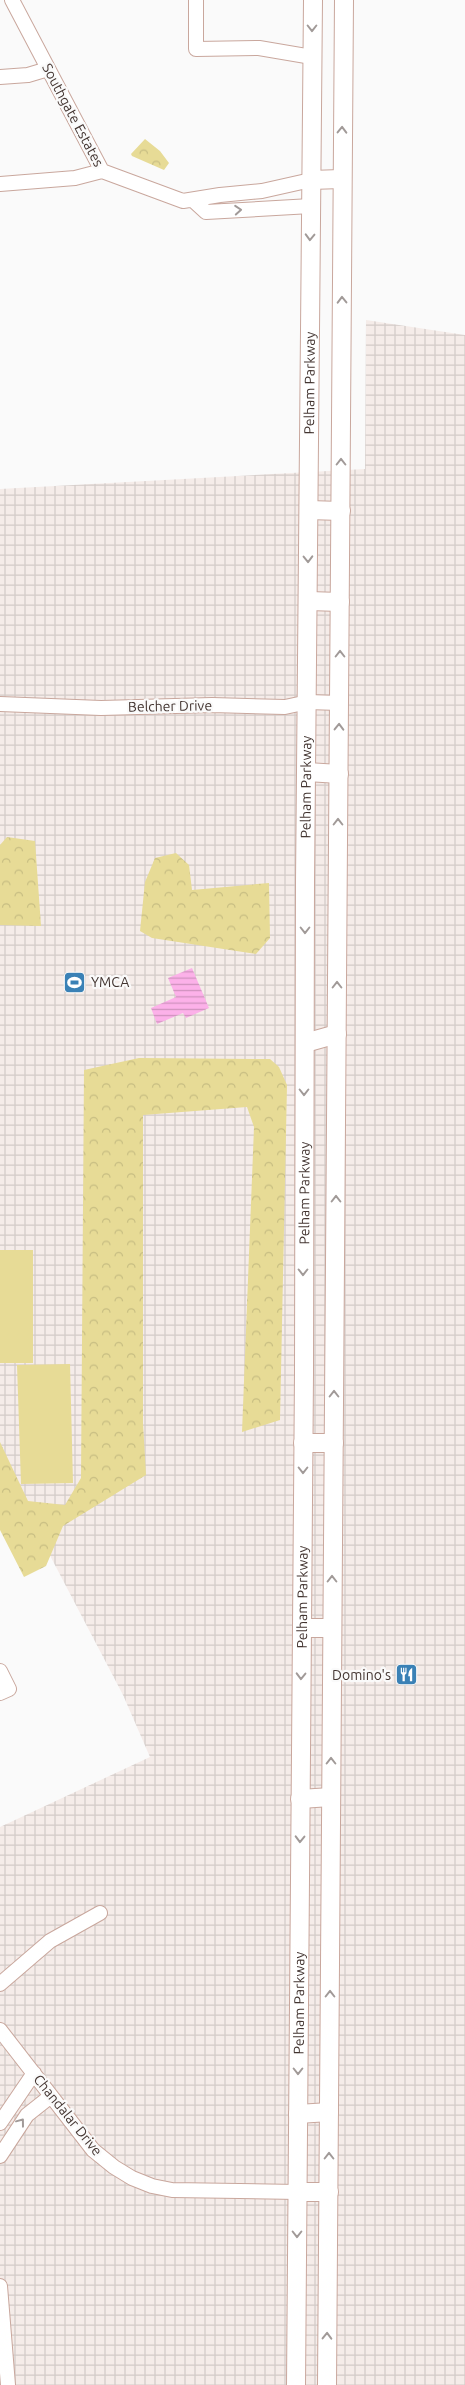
<svg xmlns="http://www.w3.org/2000/svg" width="465" height="2385" font-family="Ubuntu,sans-serif">
  <style>
    .industrial { fill: url(#industrial-grid) }
    .forest { fill: url(#forest-crowns) }
    .pitch { fill: #e7db96 }
    .water { fill: url(#water-rules) }
    .lines { fill: none; stroke-linecap: round; stroke-linejoin: round }
    .minor-casing { stroke: #c9a79d; stroke-width: 16 }
    .major-casing { stroke: #c9a79d; stroke-width: 20 }
    .minor { stroke: #fff; stroke-width: 14 }
    .major { stroke: #fff; stroke-width: 18 }
    .oneway { stroke: #a19a98 }
    .labels { text-anchor: middle; dominant-baseline: central; stroke-width: 4.5; stroke-linejoin: round; paint-order: stroke }
    .street-label { font-size: 14px; fill: #433531; stroke: #fafafa }
    .poi-label { font-size: 14px; fill: #433531; stroke: #fafafa; text-anchor: start }
  </style>
  <defs>
    <pattern id="industrial-grid" width="8" height="8" patternUnits="userSpaceOnUse" patternTransform="scale(1.25)"><rect width="8" height="8" fill="#f5ece9"/><path d="M0 4h8M4 0v8" fill="none" stroke="#d3cbc8"/></pattern>
    <pattern id="forest-crowns" width="20" height="18" patternUnits="userSpaceOnUse" patternTransform="scale(1.25)"><rect width="20" height="18" fill="#e7db96"/><path d="M2 6a3 3 0 1 1 6 0M12 15a3 3 0 1 1 6 0" fill="none" stroke="#c7bd82"/></pattern>
    <pattern id="water-rules" width="6" height="5" patternUnits="userSpaceOnUse" patternTransform="scale(1.25)"><rect width="6" height="5" fill="#fcb1e9"/><path d="M0 2.5h6" fill="none" stroke="#ce91bd"/></pattern>
  </defs>
  <rect width="100%" height="100%" fill="#fafafa"/>
  <path class="industrial" d="M 366,320 L 465,335 L 465,2385 L 0,2385 L 0,1827 L 150,1757 L 123,1695 L 0,1460 L 0,489 L 365,469 Z"/>
  <path class="forest" d="M 145,139 L 160,151 L 169,163 L 164,170 L 132,156 L 131,154 Z
    M 7,837 L 35,841 L 41,926 L 0,925 L 0,845 Z
    M 176,853 L 189,865 L 192,890 L 269,883 L 270,938 L 256,954 L 152,938 L 140,931 L 145,882 L 155,858 Z
    M 139,1058 L 270,1059 L 279,1067 L 287,1085 L 280,1420 L 242,1432 L 254,1127 L 247,1107 L 143,1115 L 143,1423 L 146,1475 L 63,1526 L 46,1566 L 24,1577 L 0,1530 L 0,1442 L 28,1501 L 65,1505 L 81,1478 L 84,1070 Z"/>
  <path class="pitch" d="M 0,1250 L 33,1250 L 33,1363 L 0,1363 Z
    M 70,1364 L 73,1483 L 21,1484 L 17,1365 Z"/>
  <path class="water" d="M 192,968 L 209,1008 L 186,1018 L 183,1013 L 157,1024 L 151,1008 L 176,997 L 168,978 Z"/>
  <g class="lines">
    <defs>
      <path id="minor" d="M 12,0 L 102,171 L 183,201 L 220,195 L 262,191 L 311,180
        M 196,0 L 196,49 L 259,48 L 312,57
        M 0,77 L 28,75 L 48,69
        M 0,184 L 75,178 L 102,171
        M 194,201 L 206,212 L 311,206
        M 0,704 L 101,708 L 212,705 L 285,707 L 308,702 L 339,703
        M 0,1671 L 9,1689 L 0,1693
        M 0,1984 L 50,1941 L 100,1913
        M 0,2030 L 93,2150 L 114,2167 L 132,2178 L 152,2186 L 172,2190 L 298,2192
        M 0,2123 L 34,2073
        M 0,2156 L 27,2115 L 51,2096
        M 0,2286 L 8,2385"/>
      <g id="major">
        <path d="M 311,180 L 341,179"/>
        <path d="M 309,510 L 341,511"/>
        <path d="M 309,601 L 340,602"/>
        <path d="M 307,772 L 339,774"/>
        <path d="M 305,1043 L 337,1034"/>
        <path d="M 303,1443 L 334,1443"/>
        <path d="M 302,1628 L 332,1628"/>
        <path d="M 300,1799 L 331,1797"/>
        <path d="M 298,2114 L 329,2112"/>
        <path d="M 298,2192 L 329,2192"/>
        <path id="s1" d="M 296,2385 L 304,1374 L 305,882 L 313,0"/>
        <path d="M 327,2385 L 344,0"/>
      </g>
    </defs>
    <use href="#minor" class="minor-casing"/>
    <use href="#major" class="major-casing"/>
    <use href="#minor" class="minor"/>
    <use href="#major" class="major"/>
  </g>
  <defs><path id="oneway-chevron" d="M-2-3.5L2.5 0L-2 3.5" fill="none" stroke-width="1.6" stroke-linecap="round" stroke-linejoin="round" transform="scale(1.25)"/></defs>
  <g class="oneway">
    <use href="#oneway-chevron" transform="translate(312 28) rotate(90)"/>
    <use href="#oneway-chevron" transform="translate(342 130) rotate(-89)"/>
    <use href="#oneway-chevron" transform="translate(238 210) rotate(-4)"/>
    <use href="#oneway-chevron" transform="translate(310 237) rotate(92)"/>
    <use href="#oneway-chevron" transform="translate(342 300) rotate(-91)"/>
    <use href="#oneway-chevron" transform="translate(341 462) rotate(-90)"/>
    <use href="#oneway-chevron" transform="translate(308 559) rotate(89)"/>
    <use href="#oneway-chevron" transform="translate(340 654) rotate(-90)"/>
    <use href="#oneway-chevron" transform="translate(339 727) rotate(-89)"/>
    <use href="#oneway-chevron" transform="translate(338 822) rotate(-90)"/>
    <use href="#oneway-chevron" transform="translate(305 930) rotate(90)"/>
    <use href="#oneway-chevron" transform="translate(337 985) rotate(-90)"/>
    <use href="#oneway-chevron" transform="translate(304 1092) rotate(90)"/>
    <use href="#oneway-chevron" transform="translate(336 1199) rotate(-90)"/>
    <use href="#oneway-chevron" transform="translate(303 1272) rotate(90)"/>
    <use href="#oneway-chevron" transform="translate(334 1394) rotate(-90)"/>
    <use href="#oneway-chevron" transform="translate(303 1470) rotate(90)"/>
    <use href="#oneway-chevron" transform="translate(332 1579) rotate(-90)"/>
    <use href="#oneway-chevron" transform="translate(301 1676) rotate(91)"/>
    <use href="#oneway-chevron" transform="translate(331 1761) rotate(-90)"/>
    <use href="#oneway-chevron" transform="translate(300 1839) rotate(91)"/>
    <use href="#oneway-chevron" transform="translate(330 1994) rotate(-90)"/>
    <use href="#oneway-chevron" transform="translate(298 2071) rotate(90)"/>
    <use href="#oneway-chevron" transform="translate(21 2122) rotate(-53)"/>
    <use href="#oneway-chevron" transform="translate(329 2156) rotate(-90)"/>
    <use href="#oneway-chevron" transform="translate(297 2234) rotate(90)"/>
    <use href="#oneway-chevron" transform="translate(327 2336) rotate(-89)"/>
  </g>
  <defs>
    <symbol id="stadium-square" viewBox="-11 -11 22 22"><rect x="-9" y="-9" width="18" height="18" rx="4" fill="#3a81b6" stroke="#fafafa"/><path d="M0-5a6.5 5 0 1 0 0 10a6.5 5 0 1 0 0-10ZM-3.5-1.8h7v3.6h-7Z" fill="#fff"/></symbol>
    <symbol id="restaurant-square" viewBox="-11 -11 22 22"><rect x="-9" y="-9" width="18" height="18" rx="4" fill="#3a81b6" stroke="#fafafa"/><path d="M-5-6h1v4h1v-4h1v4h1v-4h1v5L-1.5 .5V6h-2V.5L-5-1ZM5-6V6H3V1.5H1.5Q1.5-4 5-6Z" fill="#fff"/></symbol>
  </defs>
  <g fill-rule="evenodd">
    <use href="#stadium-square" x="62" y="970" width="25" height="25"/>
    <use href="#restaurant-square" x="394" y="1662" width="25" height="25"/>
  </g>
  <g class="labels">
    <g class="street-label">
      <text transform="translate(73 115) rotate(62)">Southgate Estates</text>
      <text stroke="none"><textPath href="#s1" startOffset="2002">Pelham Parkway</textPath></text>
      <text transform="translate(170 706) rotate(-1)">Belcher Drive</text>
      <text stroke="none"><textPath href="#s1" startOffset="1598">Pelham Parkway</textPath></text>
      <text stroke="none"><textPath href="#s1" startOffset="1192">Pelham Parkway</textPath></text>
      <text stroke="none"><textPath href="#s1" startOffset="788">Pelham Parkway</textPath></text>
      <text stroke="none"><textPath href="#s1" startOffset="382">Pelham Parkway</textPath></text>
      <text transform="translate(68 2115) rotate(51)">Chandalar Drive</text>
    </g>
    <g class="poi-label">
      <text x="91" y="982">YMCA</text>
      <text x="391" y="1675" text-anchor="end">Domino's</text>
    </g>
  </g>
</svg>
